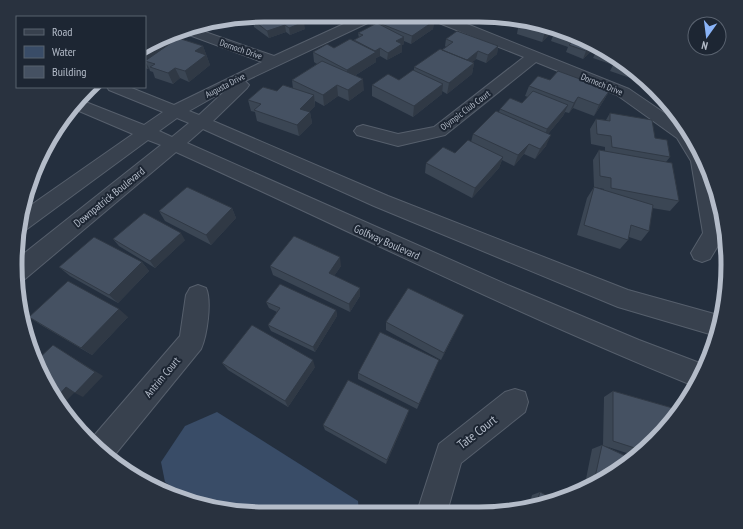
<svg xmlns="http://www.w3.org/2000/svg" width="743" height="529" font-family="'PT Sans Narrow',sans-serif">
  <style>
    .water { fill: #394c67 }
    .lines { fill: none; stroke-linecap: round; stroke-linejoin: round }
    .minor-casing { stroke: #565f6c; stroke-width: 2 }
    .minor { fill: #38414e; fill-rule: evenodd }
    .wall { fill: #3b4654 }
    .shaded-wall { fill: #303945 }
    .building { fill: #455162; stroke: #303945 }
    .labels { text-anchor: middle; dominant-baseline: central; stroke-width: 4; stroke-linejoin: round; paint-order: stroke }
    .far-street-label { font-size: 9px; fill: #b4bcc9; stroke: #1d2633 }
    .street-label { font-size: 11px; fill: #b4bcc9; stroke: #1d2633 }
    .near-street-label { font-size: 13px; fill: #b4bcc9; stroke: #1d2633 }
    .rim { fill: none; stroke: #b4bcc9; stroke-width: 5 }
  </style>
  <rect width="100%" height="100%" fill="#242f3e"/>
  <path class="water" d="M 217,412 L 358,501 L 359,513 L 248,513 L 187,497 L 165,482 L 161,462 L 185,426 Z"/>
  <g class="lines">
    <defs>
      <path id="minor" d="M 359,17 L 376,17 L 374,20 L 245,81 L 249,85 L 247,88 L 213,121 L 388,196 L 628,290 L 718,315 L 713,335 L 618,307 L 374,206 L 203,129 L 187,143 L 510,286 L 639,340 L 705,365 L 702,375 L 694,386 C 518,315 348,230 176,152 L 25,279 L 17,281 L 17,259 L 161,145 L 148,140 L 27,229 L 18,230 L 24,210 L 133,134 L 72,108 L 78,99 L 144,125 L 163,112 L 109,90 L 107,87 L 129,87 L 174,105 L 262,62 L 181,32 L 191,27 L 274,56 ZM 226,90 L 199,115 L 189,111 ZM 177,118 L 189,123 L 172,137 L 159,131 Z
        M 432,18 L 452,18 L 629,89 L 679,123 L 714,182 L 722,239 L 710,259 L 702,262 L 694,259 L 691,253 L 703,233 L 691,161 L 677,138 L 617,95 L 536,62 L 445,135 L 398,146 L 357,135 L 354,131 L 357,127 L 363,125 L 398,134 L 434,127 L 524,57 L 434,21 Z
        M 198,285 L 206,288 C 212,301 207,336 201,349 L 113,457 L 91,440 L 92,438 L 180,336 L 186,295 L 190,288 Z
        M 515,389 L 525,392 L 528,402 L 525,412 L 461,463 L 447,512 L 417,512 L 439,444 L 505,392 Z"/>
    </defs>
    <use href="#minor" class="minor-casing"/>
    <use href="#minor" class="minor"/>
  </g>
  <path class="wall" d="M 266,15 L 332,16 L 320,21 L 315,18 L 305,22 L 302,21 L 305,29 L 290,35 L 286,32 L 269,38 L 254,27 L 253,20 Z
    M 240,18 L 234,22 L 227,20 L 220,25 L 210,22 Z
    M 482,19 L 510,20 L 503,26 Z
    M 397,20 L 434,21 L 433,29 L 411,44 L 404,41 L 404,44 L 402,45 L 402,52 L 387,60 L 380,56 L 376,58 L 376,62 L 356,75 L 364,90 L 349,101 L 338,96 L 324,106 L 315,101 L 315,106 L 309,112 L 310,112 L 312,123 L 299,136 L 257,121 L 255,112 L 251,111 L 248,100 L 277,91 L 293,89 L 292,80 L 317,64 L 314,62 L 313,52 L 334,48 L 354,41 L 354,40 L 359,38 L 358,33 L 379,24 L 379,23 Z
    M 515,20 L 527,20 L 554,30 L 542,42 L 517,34 L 518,28 L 513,26 Z
    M 554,33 L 597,46 L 583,59 L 566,52 L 568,47 L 551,41 Z
    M 177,39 L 203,46 L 210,65 L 189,82 L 180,78 L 173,84 L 155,78 L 153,72 L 150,71 L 149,68 L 148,69 L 145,68 L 145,48 Z
    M 446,39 L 498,46 L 497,54 L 486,63 L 476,59 L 472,62 L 474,63 L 472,74 L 447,94 L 442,91 L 442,94 L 413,117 L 372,96 L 372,85 L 399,80 L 414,70 L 414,67 L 446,47 L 445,46 Z
    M 598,48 L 603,49 L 636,75 L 633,79 L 610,71 L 613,65 L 593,58 Z
    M 641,79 L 647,85 L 639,82 Z
    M 550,80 L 610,90 L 604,100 L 594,116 L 573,108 L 569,113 L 565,112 L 563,116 L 548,134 L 546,146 L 535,159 L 524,154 L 514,166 L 502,160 L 499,168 L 472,198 L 425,173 L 426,163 L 455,153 L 471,142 L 473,134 L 499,112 L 500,109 L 522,103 L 528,97 L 525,96 L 529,86 Z
    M 610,113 L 655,138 L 670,157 L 666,162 L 679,201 L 670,211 L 652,208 L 649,231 L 641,241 L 629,237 L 628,240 L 620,249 L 577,235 L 587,198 L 594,187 L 604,191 L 604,189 L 594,187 L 593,160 L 599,150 L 605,151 L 605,147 L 591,144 L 590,129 L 596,119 L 606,120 Z
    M 232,208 L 236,218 L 211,245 L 165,221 L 159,211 Z
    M 113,239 L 185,240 L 155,268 L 119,246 Z
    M 142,262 L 149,271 L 118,303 L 70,276 L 59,267 Z
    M 270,266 L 341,266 L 334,276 L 360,288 L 360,296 L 350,312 L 273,275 Z
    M 266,302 L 336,310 L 337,316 L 315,352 L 271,331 L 268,325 L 277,312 L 269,308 Z
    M 29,317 L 128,317 L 92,355 L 41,325 Z
    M 386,322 L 460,323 L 441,360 L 386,330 Z
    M 222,363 L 315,367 L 288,407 L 228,370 Z
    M 436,367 L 417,409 L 358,379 L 358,373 Z
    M 613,391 L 676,409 L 643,452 L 636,456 L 605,446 L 632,459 L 584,489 L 592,449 L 602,445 L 603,445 L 604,397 Z
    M 409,410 L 407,416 L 386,464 L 325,430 L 323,425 Z
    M 540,492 L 555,500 L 529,507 L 532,495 Z"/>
  <path class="shaded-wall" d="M 304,16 L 314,16 L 315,18 L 305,22 Z
    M 319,16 L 332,16 L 320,21 Z
    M 240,18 L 234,22 L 233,19 Z
    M 504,19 L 510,20 L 503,26 Z
    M 227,20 L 220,25 L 219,21 Z
    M 434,21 L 433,29 L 411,44 L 412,36 Z
    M 304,22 L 305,29 L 290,35 L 289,28 Z
    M 285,25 L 286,32 L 269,38 L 267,31 Z
    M 549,28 L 554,30 L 542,42 L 545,32 Z
    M 176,36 L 180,46 L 145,61 L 149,68 L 148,69 L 145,63 L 145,56 Z
    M 404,37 L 404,44 L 402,45 L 402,52 L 387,60 L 388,53 L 396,41 Z
    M 594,45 L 597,46 L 583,59 L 586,51 Z
    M 203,46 L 210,65 L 189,82 L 185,71 L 195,51 Z
    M 498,46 L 497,54 L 486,63 L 488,55 Z
    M 380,48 L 380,56 L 376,58 L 376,62 L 348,80 L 347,70 Z
    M 478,51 L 476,59 L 466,68 L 467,60 Z
    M 474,63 L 472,74 L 447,94 L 449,83 Z
    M 175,68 L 180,78 L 173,84 L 168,73 Z
    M 363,79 L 364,90 L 349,101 L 348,90 Z
    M 443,84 L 442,94 L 413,117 L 414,106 Z
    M 337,85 L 338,96 L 324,106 L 323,95 Z
    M 610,90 L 604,100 L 594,116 L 599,105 Z
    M 314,95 L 315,106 L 302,120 L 300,109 Z
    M 578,97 L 573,108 L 569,113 L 574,103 Z
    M 568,105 L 563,116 L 543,140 L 547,129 Z
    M 310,112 L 312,123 L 299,136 L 297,125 Z
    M 56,131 L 57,133 L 53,136 Z
    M 551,135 L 546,146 L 535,159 L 540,149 Z
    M 529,144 L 524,154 L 514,166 L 518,155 Z
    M 503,157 L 499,168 L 472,198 L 475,188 Z
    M 232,208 L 236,218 L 211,245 L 206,235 Z
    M 181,233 L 185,240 L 155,268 L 150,261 Z
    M 340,257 L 341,266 L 330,282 L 329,273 Z
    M 142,262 L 149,271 L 118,303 L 109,295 Z
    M 360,288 L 360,296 L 350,312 L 349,304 Z
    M 119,309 L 128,317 L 92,355 L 81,348 Z
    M 336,310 L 337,316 L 315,352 L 313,347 Z
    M 464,315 L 460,323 L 441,360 L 444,353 Z
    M 53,345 L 103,376 L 83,397 L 75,393 Z
    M 313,360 L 315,367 L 288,407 L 285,401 Z
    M 66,387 L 75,392 L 62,405 L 57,397 Z
    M 409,410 L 407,416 L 386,464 L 387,460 Z"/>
  <path class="building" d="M 266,15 L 295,16 L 304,22 L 289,28 L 285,25 L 267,31 L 253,20 Z
    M 388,17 L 391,17 L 397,20 L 400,18 L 425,18 L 434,21 L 412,36 L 379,23 Z
    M 524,20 L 527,20 L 549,28 L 545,32 L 520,23 Z
    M 377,23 L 404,37 L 396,41 L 402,44 L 388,53 L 380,48 L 375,51 L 354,40 L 363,35 L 358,33 Z
    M 457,31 L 498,46 L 488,55 L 478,51 L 467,60 L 442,50 L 453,42 L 446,39 Z
    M 557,31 L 594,45 L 586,51 L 569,45 L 573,41 L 554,33 Z
    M 174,35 L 176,36 L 145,56 L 145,48 Z
    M 178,38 L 203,46 L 195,51 L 206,55 L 185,71 L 175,68 L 168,73 L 150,67 L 155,64 L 145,61 Z
    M 350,39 L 376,52 L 347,70 L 313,52 L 327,44 L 334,48 Z
    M 599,47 L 605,50 L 598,48 Z
    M 440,49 L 474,63 L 449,83 L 414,67 Z
    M 322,61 L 363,79 L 348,90 L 337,85 L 323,95 L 292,80 Z
    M 413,70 L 443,84 L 414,106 L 372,85 L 388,74 L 399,80 Z
    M 558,71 L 610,90 L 599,105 L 578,97 L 574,103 L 529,86 L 538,76 L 550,80 Z
    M 283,85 L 314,95 L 300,109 L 310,112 L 297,125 L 254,110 L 261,104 L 248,100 L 263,87 L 277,91 Z
    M 533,91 L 568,105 L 547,129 L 500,109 L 510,98 L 522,103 Z
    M 496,111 L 551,135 L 540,149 L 529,144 L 518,155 L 473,134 Z
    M 610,113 L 652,120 L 655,138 L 667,140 L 670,157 L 612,147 L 611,136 L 597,134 L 596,119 L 610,121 Z
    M 468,140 L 503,157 L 475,188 L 426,163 L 443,147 L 455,153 Z
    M 599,150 L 672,163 L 679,201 L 611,188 L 611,178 L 600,176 Z
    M 187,187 L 232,208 L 206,235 L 159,211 Z
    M 594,187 L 653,205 L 649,231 L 631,225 L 628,240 L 584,225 Z
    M 144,213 L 181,233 L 150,261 L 113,239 Z
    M 294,236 L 340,257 L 329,273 L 360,288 L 349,304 L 270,266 Z
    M 94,237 L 142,262 L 109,295 L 59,267 Z
    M 68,281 L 119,309 L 81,348 L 29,317 Z
    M 280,284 L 336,310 L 313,347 L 268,325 L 280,308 L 266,302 Z
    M 408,288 L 464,315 L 444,353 L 386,322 Z
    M 252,325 L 313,360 L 285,401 L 222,363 Z
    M 380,332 L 439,360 L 419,404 L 358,373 Z
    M 53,345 L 95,372 L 75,393 L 66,387 L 57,397 L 35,362 Z
    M 348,380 L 409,410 L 387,460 L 323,425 Z
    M 613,391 L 676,409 L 644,451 L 613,441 Z
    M 602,445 L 632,459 L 594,482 Z
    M 540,492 L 555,500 L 536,505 Z"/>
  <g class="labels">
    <g class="far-street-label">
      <text transform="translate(241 49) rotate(19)">Dornoch Drive</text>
      <text transform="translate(602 84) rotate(22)">Dornoch Drive</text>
      <text transform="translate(225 85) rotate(-27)">Augusta Drive</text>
      <text transform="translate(465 110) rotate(-37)">Olympic Club Court</text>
    </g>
    <g class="street-label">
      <text transform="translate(109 197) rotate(-39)">Downpatrick Boulevard</text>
      <text transform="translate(387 242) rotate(24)">Golfway Boulevard</text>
      <text transform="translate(162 377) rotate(-50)">Antrim Court</text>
    </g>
    <g class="near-street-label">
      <text transform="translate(477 432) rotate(-38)">Tate Court</text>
    </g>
  </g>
  <path d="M0 0H743V529H0ZM264 22H479A242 242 0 0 1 721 264V265A242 242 0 0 1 479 507H264A242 242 0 0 1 22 265V264A242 242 0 0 1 264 22Z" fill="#29323f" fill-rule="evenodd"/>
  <path class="rim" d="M264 22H479A242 242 0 0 1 721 264V265A242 242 0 0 1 479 507H264A242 242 0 0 1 22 265V264A242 242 0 0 1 264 22Z"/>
  <rect x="16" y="16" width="130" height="72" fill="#1d2633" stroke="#59626f"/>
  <rect x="24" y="29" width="20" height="6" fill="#38414e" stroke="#59626f"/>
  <text x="52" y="36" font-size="12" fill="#b4bcc9">Road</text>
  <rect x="24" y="46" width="20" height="12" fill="#394c67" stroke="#59626f"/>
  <text x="52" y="56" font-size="12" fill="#b4bcc9">Water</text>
  <rect x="24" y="66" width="20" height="12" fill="#455162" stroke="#59626f"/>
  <text x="52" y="76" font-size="12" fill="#b4bcc9">Building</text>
  <g transform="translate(707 36) rotate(194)"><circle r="19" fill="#1d2633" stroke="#59626f"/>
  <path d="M0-3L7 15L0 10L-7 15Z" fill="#8ab4f8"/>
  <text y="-6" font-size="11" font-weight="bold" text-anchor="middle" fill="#b4bcc9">N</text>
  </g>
</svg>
